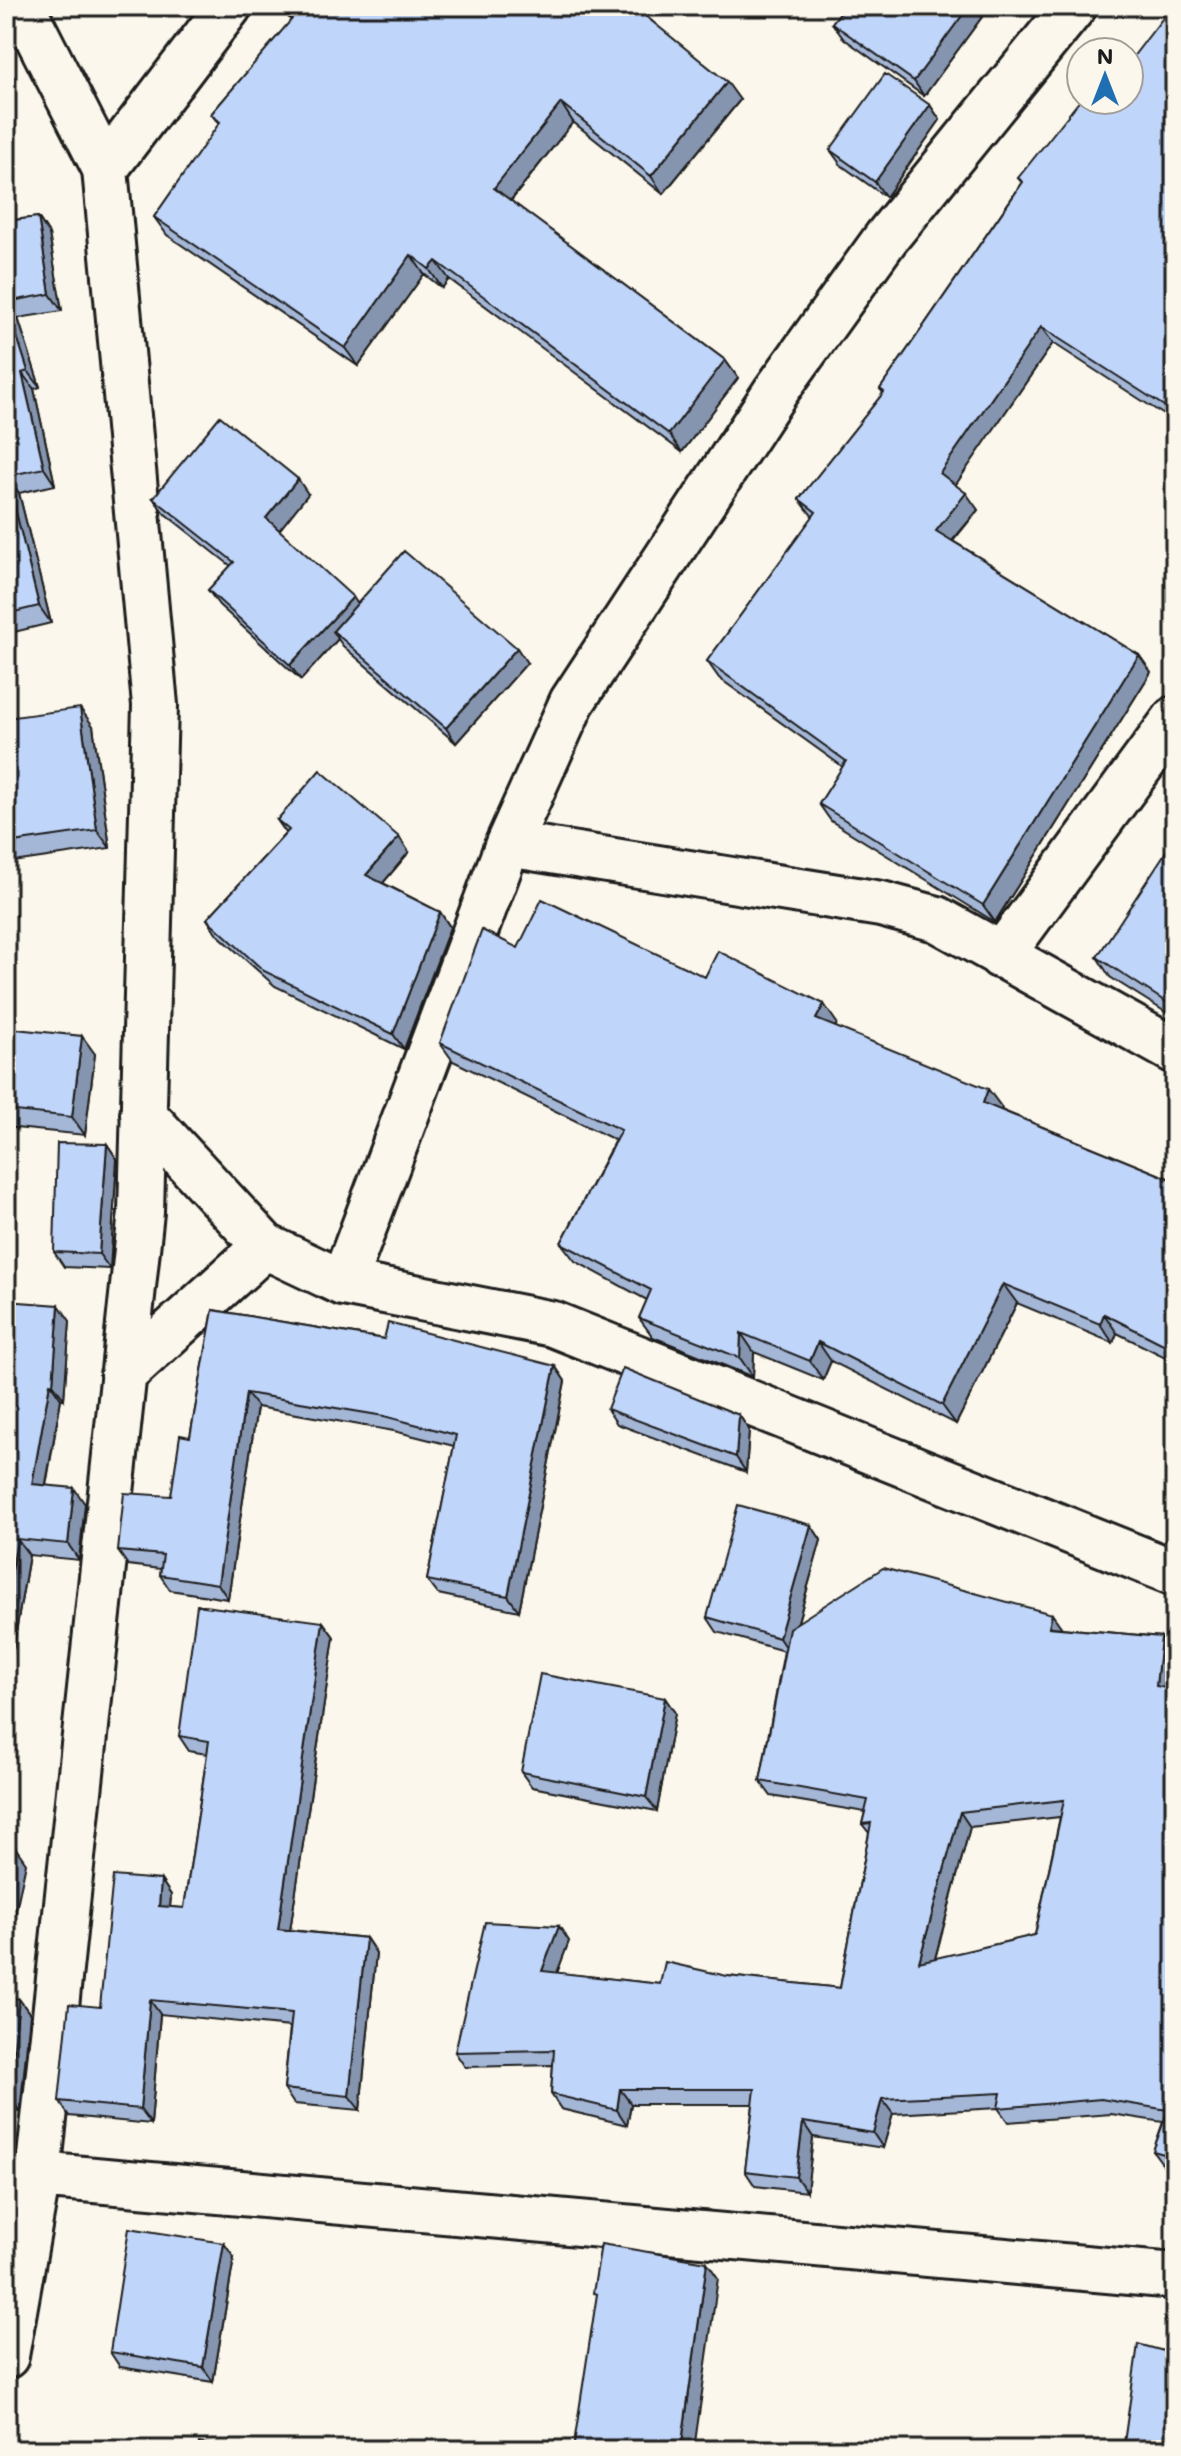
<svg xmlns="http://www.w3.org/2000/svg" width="1181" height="2456" font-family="Mali,sans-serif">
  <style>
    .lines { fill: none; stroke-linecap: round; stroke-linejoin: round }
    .street-casing { stroke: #1c1c1c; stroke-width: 50 }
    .street { stroke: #fbf7ec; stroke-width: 44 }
    .wall { fill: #a5b7d7; stroke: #1c1c1c; stroke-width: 2; fill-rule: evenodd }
    .shaded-wall { fill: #8695af; stroke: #1c1c1c; stroke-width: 2 }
    .building { fill: #c0d5fa; stroke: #1c1c1c; stroke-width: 2; fill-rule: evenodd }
  </style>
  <rect width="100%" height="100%" fill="#fbf7ec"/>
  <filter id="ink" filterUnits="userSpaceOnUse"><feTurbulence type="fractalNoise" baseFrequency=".0125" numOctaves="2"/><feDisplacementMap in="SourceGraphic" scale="16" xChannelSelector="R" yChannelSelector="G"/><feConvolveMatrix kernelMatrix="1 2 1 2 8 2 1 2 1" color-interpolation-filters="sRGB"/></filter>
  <g filter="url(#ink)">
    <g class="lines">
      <defs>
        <path id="street" d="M 105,169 L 229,6
          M 508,844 L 881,904 L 937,919 L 1175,1051
          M 1001,956 L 1175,719
          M 143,1114 L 265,1246 L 343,1283 L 553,1324 L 1175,1573
          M 343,1283 L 508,844 L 572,702 L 776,391 L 886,238 L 1074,6
          M 123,1375 L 265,1246
          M 38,2175 L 1175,2276
          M 6,2356 L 38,2175 L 141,1212 L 155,705 L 105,169 L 22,6"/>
      </defs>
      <use href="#street" class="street-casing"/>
      <use href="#street" class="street"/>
    </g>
    <path class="wall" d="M 95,6 L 111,6 L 100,14 Z
      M 296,6 L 652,6 L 645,15 L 740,100 L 663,194 L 573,122 L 511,201 L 725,360 L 738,378 L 682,452 L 449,279 L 442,288 L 424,274 L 358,366 L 167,235 L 154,217 L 219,124 L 211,114 L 291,21 L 288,16 Z
      M 845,6 L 990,6 L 924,96 L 843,38 L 832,23 Z
      M 1175,6 L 1175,422 L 1053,343 L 955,485 L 978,510 L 953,541 L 1139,655 L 1151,672 L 995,922 L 831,821 L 819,804 L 843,767 L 719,678 L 707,661 L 813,517 L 799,499 L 883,393 L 880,389 L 1022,183 L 1018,178 L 1095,106 Z
      M 930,105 L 940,120 L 886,197 L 841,165 L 830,150 Z
      M 38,217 L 49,234 L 62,311 L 18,318 L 40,387 L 34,389 L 55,485 L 19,493 L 51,623 L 6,634 L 6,221 Z
      M 308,494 L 279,530 L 357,604 L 527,663 L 456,743 L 343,646 L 338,639 L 301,680 L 219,605 L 208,590 L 231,566 L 164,513 L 153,498 Z
      M 6,718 L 93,726 L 110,848 L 6,863 Z
      M 277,820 L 409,852 L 383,883 L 440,912 L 450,927 L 404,1049 L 275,986 L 217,934 L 207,919 L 286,833 Z
      M 1175,848 L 1175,1018 L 1110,977 L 1097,957 Z
      M 518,948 L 705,977 L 837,1023 L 835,1027 L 1002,1108 L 1001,1110 L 1175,1181 L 1175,1362 L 1117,1333 L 1113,1343 L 1017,1303 L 956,1424 L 831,1361 L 823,1380 L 754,1352 L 753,1377 L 653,1337 L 639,1318 L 647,1300 L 575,1261 L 561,1243 L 615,1140 L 453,1061 L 440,1043 Z
      M 6,1028 L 95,1054 L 85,1135 L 6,1127 Z
      M 107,1144 L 117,1159 L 110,1269 L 64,1267 L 54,1252 Z
      M 6,1301 L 70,1321 L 64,1399 L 61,1399 L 46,1486 L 85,1504 L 79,1560 L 29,1555 L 8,1679 L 13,1685 L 6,1732 Z
      M 213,1310 L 384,1339 L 555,1366 L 565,1381 L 519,1611 L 438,1594 L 427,1580 L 454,1446 L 394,1431 L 257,1407 L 228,1599 L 170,1590 L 160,1575 L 161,1569 L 128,1565 L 118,1551 L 171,1496 L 190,1437 Z
      M 607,1409 L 739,1415 L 749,1430 L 746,1472 L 617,1424 Z
      M 811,1525 L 821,1540 L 798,1622 L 1061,1628 L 1161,1637 L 1171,1651 L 1167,1689 L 1175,1690 L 1175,2169 L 1164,2166 L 1153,2151 L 1163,2122 L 1111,2114 L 1008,2122 L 998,2108 L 893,2114 L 883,2148 L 813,2137 L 807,2192 L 755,2186 L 745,2171 L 753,2104 L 631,2104 L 627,2125 L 561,2109 L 551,2094 L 553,2065 L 465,2067 L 455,2052 L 569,1941 L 557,1973 L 660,1984 L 727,1976 L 840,1988 L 869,1833 L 862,1824 L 865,1812 L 771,1796 L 760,1781 L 784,1651 L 717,1632 L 707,1617 ZM 1060,1817 L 1035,1935 L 935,1959 L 970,1827 Z
      M 323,1622 L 334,1637 L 290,1930 L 366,1938 L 376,1953 L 360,2110 L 294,2104 L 284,2089 L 290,2027 L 160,2014 L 151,2124 L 69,2116 L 59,2101 L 100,2007 L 161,1880 L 171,1895 L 170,1907 L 184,1908 L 207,1754 L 189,1751 L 179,1736 Z
      M 665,1698 L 675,1713 L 657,1811 L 532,1787 L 521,1772 Z
      M 6,1997 L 19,1999 L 30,2014 L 20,2112 L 6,2110 Z
      M 234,2258 L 213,2382 L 120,2367 L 110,2352 Z"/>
    <path class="shaded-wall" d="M 631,6 L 652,6 L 641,20 Z
      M 969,6 L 990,6 L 924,96 L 914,81 Z
      M 727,82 L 740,100 L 663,194 L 651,176 Z
      M 561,103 L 573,122 L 506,206 L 494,188 Z
      M 930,105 L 940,120 L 886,197 L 875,182 Z
      M 38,217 L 49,234 L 62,311 L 50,294 Z
      M 411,255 L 424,274 L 358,366 L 345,348 Z
      M 436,261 L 449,279 L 442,288 L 429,269 Z
      M 6,302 L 18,318 L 40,387 L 28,371 Z
      M 1041,327 L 1053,343 L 952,490 L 940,473 Z
      M 725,360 L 738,378 L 682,452 L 669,434 Z
      M 22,373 L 34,389 L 55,485 L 44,468 Z
      M 7,476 L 19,493 L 51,623 L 39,606 Z
      M 298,479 L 308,494 L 277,533 L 266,518 Z
      M 966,493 L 978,510 L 947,547 L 936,531 Z
      M 353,597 L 363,612 L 333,631 L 338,639 L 301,680 L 290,665 Z
      M 517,648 L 527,663 L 456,743 L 446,728 Z
      M 1139,655 L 1151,672 L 995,922 L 983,905 Z
      M 80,708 L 93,726 L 110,848 L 97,830 Z
      M 399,837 L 409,852 L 377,890 L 366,875 Z
      M 440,912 L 450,927 L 404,1049 L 393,1034 Z
      M 824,1004 L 837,1023 L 830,1038 L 816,1019 Z
      M 82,1036 L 95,1054 L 85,1135 L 72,1117 Z
      M 988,1089 L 1002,1108 L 996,1122 L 983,1103 Z
      M 107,1144 L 117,1159 L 110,1269 L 99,1254 Z
      M 1003,1284 L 1017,1303 L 956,1424 L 942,1405 Z
      M 59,1305 L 70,1321 L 64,1399 L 53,1384 Z
      M 1104,1314 L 1117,1333 L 1113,1343 L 1100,1324 Z
      M 741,1333 L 754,1352 L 753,1377 L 740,1358 Z
      M 818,1342 L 831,1361 L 823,1380 L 810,1361 Z
      M 555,1366 L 565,1381 L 519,1611 L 508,1596 Z
      M 50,1383 L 61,1399 L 43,1500 L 32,1484 Z
      M 246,1393 L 257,1407 L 228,1599 L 218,1584 Z
      M 739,1415 L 749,1430 L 746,1472 L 736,1457 Z
      M 74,1488 L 85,1504 L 79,1560 L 68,1544 Z
      M 811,1525 L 821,1540 L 789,1653 L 779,1638 Z
      M 17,1539 L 29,1555 L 8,1679 L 13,1685 L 6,1732 L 6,1608 Z
      M 1052,1614 L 1062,1628 L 1049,1627 Z
      M 323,1622 L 334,1637 L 288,1944 L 278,1929 Z
      M 1161,1637 L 1171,1651 L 1166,1701 L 1156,1686 Z
      M 665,1698 L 675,1713 L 657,1811 L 646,1797 Z
      M 960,1812 L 970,1827 L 930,1977 L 919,1962 Z
      M 15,1847 L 26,1863 L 6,1957 L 6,1888 Z
      M 161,1880 L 171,1895 L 169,1920 L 159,1906 Z
      M 559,1926 L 569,1941 L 552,1986 L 542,1971 Z
      M 366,1938 L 376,1953 L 360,2110 L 349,2096 Z
      M 19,1999 L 30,2014 L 20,2112 L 9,2096 Z
      M 150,2000 L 160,2014 L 151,2124 L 140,2109 Z
      M 620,2089 L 631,2104 L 627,2125 L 617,2110 Z
      M 882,2099 L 893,2114 L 883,2148 L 873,2133 Z
      M 803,2122 L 813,2137 L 807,2192 L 796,2177 Z
      M 224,2243 L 234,2258 L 213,2382 L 203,2367 Z
      M 707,2262 L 718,2278 L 694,2450 L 681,2450 Z"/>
    <path class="building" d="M 296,6 L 633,6 L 727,82 L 651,176 L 561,103 L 494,188 L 725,360 L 669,434 L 436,261 L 429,269 L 411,255 L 345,348 L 154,217 L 220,122 L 211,114 L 292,19 L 288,16 Z
      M 845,6 L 969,6 L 914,81 L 832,23 Z
      M 1172,6 L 1175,6 L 1175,413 L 1041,327 L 940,473 L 966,493 L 936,531 L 1139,655 L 983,905 L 819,804 L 846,761 L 707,661 L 816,512 L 799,499 L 884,392 L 880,389 L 1023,182 L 1018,178 L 1081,99 L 1087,100 L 1095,106 L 1100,100 L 1129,100 L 1129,62 Z
      M 885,74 L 930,105 L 875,182 L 830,150 Z
      M 38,217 L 50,294 L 6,302 L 28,371 L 22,373 L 44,468 L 7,476 L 39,606 L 6,614 L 6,221 Z
      M 220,416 L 298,479 L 266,518 L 353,597 L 290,665 L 208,590 L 234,562 L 153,498 Z
      M 404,551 L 517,648 L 446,728 L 333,631 Z
      M 80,708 L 97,830 L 6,843 L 6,718 Z
      M 320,770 L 399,837 L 366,875 L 440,912 L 393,1034 L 264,971 L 207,919 L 289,830 L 277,820 Z
      M 1169,847 L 1174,850 L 1175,848 L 1175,1008 L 1097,957 Z
      M 542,899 L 705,977 L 718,951 L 824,1004 L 816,1019 L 988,1089 L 983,1103 L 1175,1181 L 1175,1350 L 1104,1314 L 1100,1324 L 1003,1284 L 942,1405 L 818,1342 L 810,1361 L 741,1333 L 740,1358 L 639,1318 L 651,1290 L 561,1243 L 621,1130 L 440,1043 L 482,930 L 518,948 Z
      M 6,1028 L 82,1036 L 72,1117 L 6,1110 Z
      M 57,1143 L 107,1144 L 99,1254 L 54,1252 Z
      M 6,1301 L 59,1305 L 53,1384 L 50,1383 L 32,1484 L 74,1488 L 68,1544 L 17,1539 L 6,1608 Z
      M 213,1310 L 384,1339 L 388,1323 L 555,1366 L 508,1596 L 427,1580 L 456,1435 L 384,1416 L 246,1393 L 218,1584 L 160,1575 L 163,1555 L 118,1551 L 124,1493 L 171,1496 L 180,1435 L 190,1437 Z
      M 623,1368 L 739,1415 L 736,1457 L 607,1409 Z
      M 738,1505 L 811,1525 L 779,1638 L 707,1617 Z
      M 883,1568 L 1052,1614 L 1049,1627 L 1161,1637 L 1156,1686 L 1175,1690 L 1175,2157 L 1153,2151 L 1168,2110 L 1101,2099 L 998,2108 L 1001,2093 L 882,2099 L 873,2133 L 803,2122 L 796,2177 L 745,2171 L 755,2089 L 620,2089 L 617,2110 L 551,2094 L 554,2050 L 455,2052 L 485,1922 L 559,1926 L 542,1971 L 660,1984 L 665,1962 L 727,1976 L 840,1988 L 871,1823 L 862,1824 L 868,1800 L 760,1781 L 789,1628 ZM 1064,1800 L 1035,1935 L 919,1962 L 960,1812 Z
      M 197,1605 L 323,1622 L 278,1929 L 366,1938 L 349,2096 L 284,2089 L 292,2013 L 150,2000 L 140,2109 L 59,2101 L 69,2004 L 100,2007 L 113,1876 L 161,1880 L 159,1906 L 184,1908 L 209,1741 L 179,1736 Z
      M 540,1674 L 665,1698 L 646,1797 L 521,1772 Z
      M 6,1845 L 15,1847 L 6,1888 Z
      M 6,1997 L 19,1999 L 9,2096 L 6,2096 Z
      M 129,2228 L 224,2243 L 203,2367 L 110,2352 Z
      M 601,2244 L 707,2262 L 681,2449 L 685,2450 L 573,2450 L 597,2294 L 593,2293 Z
      M 1138,2344 L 1175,2354 L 1175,2450 L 1123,2450 Z
      M 199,2443 L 244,2450 L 198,2450 Z"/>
  </g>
  <rect width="1181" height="2456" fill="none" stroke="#fbf7ec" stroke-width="32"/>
  <rect x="16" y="16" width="1149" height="2424" fill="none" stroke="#1c1c1c" stroke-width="3" filter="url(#ink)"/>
  <g transform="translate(1105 76)"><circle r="38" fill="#fbf7ec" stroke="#a29f99" stroke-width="2"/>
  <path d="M0-6L14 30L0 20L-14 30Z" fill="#1f6fb2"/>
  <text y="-12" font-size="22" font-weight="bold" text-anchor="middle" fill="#1c1c1c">N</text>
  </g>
</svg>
